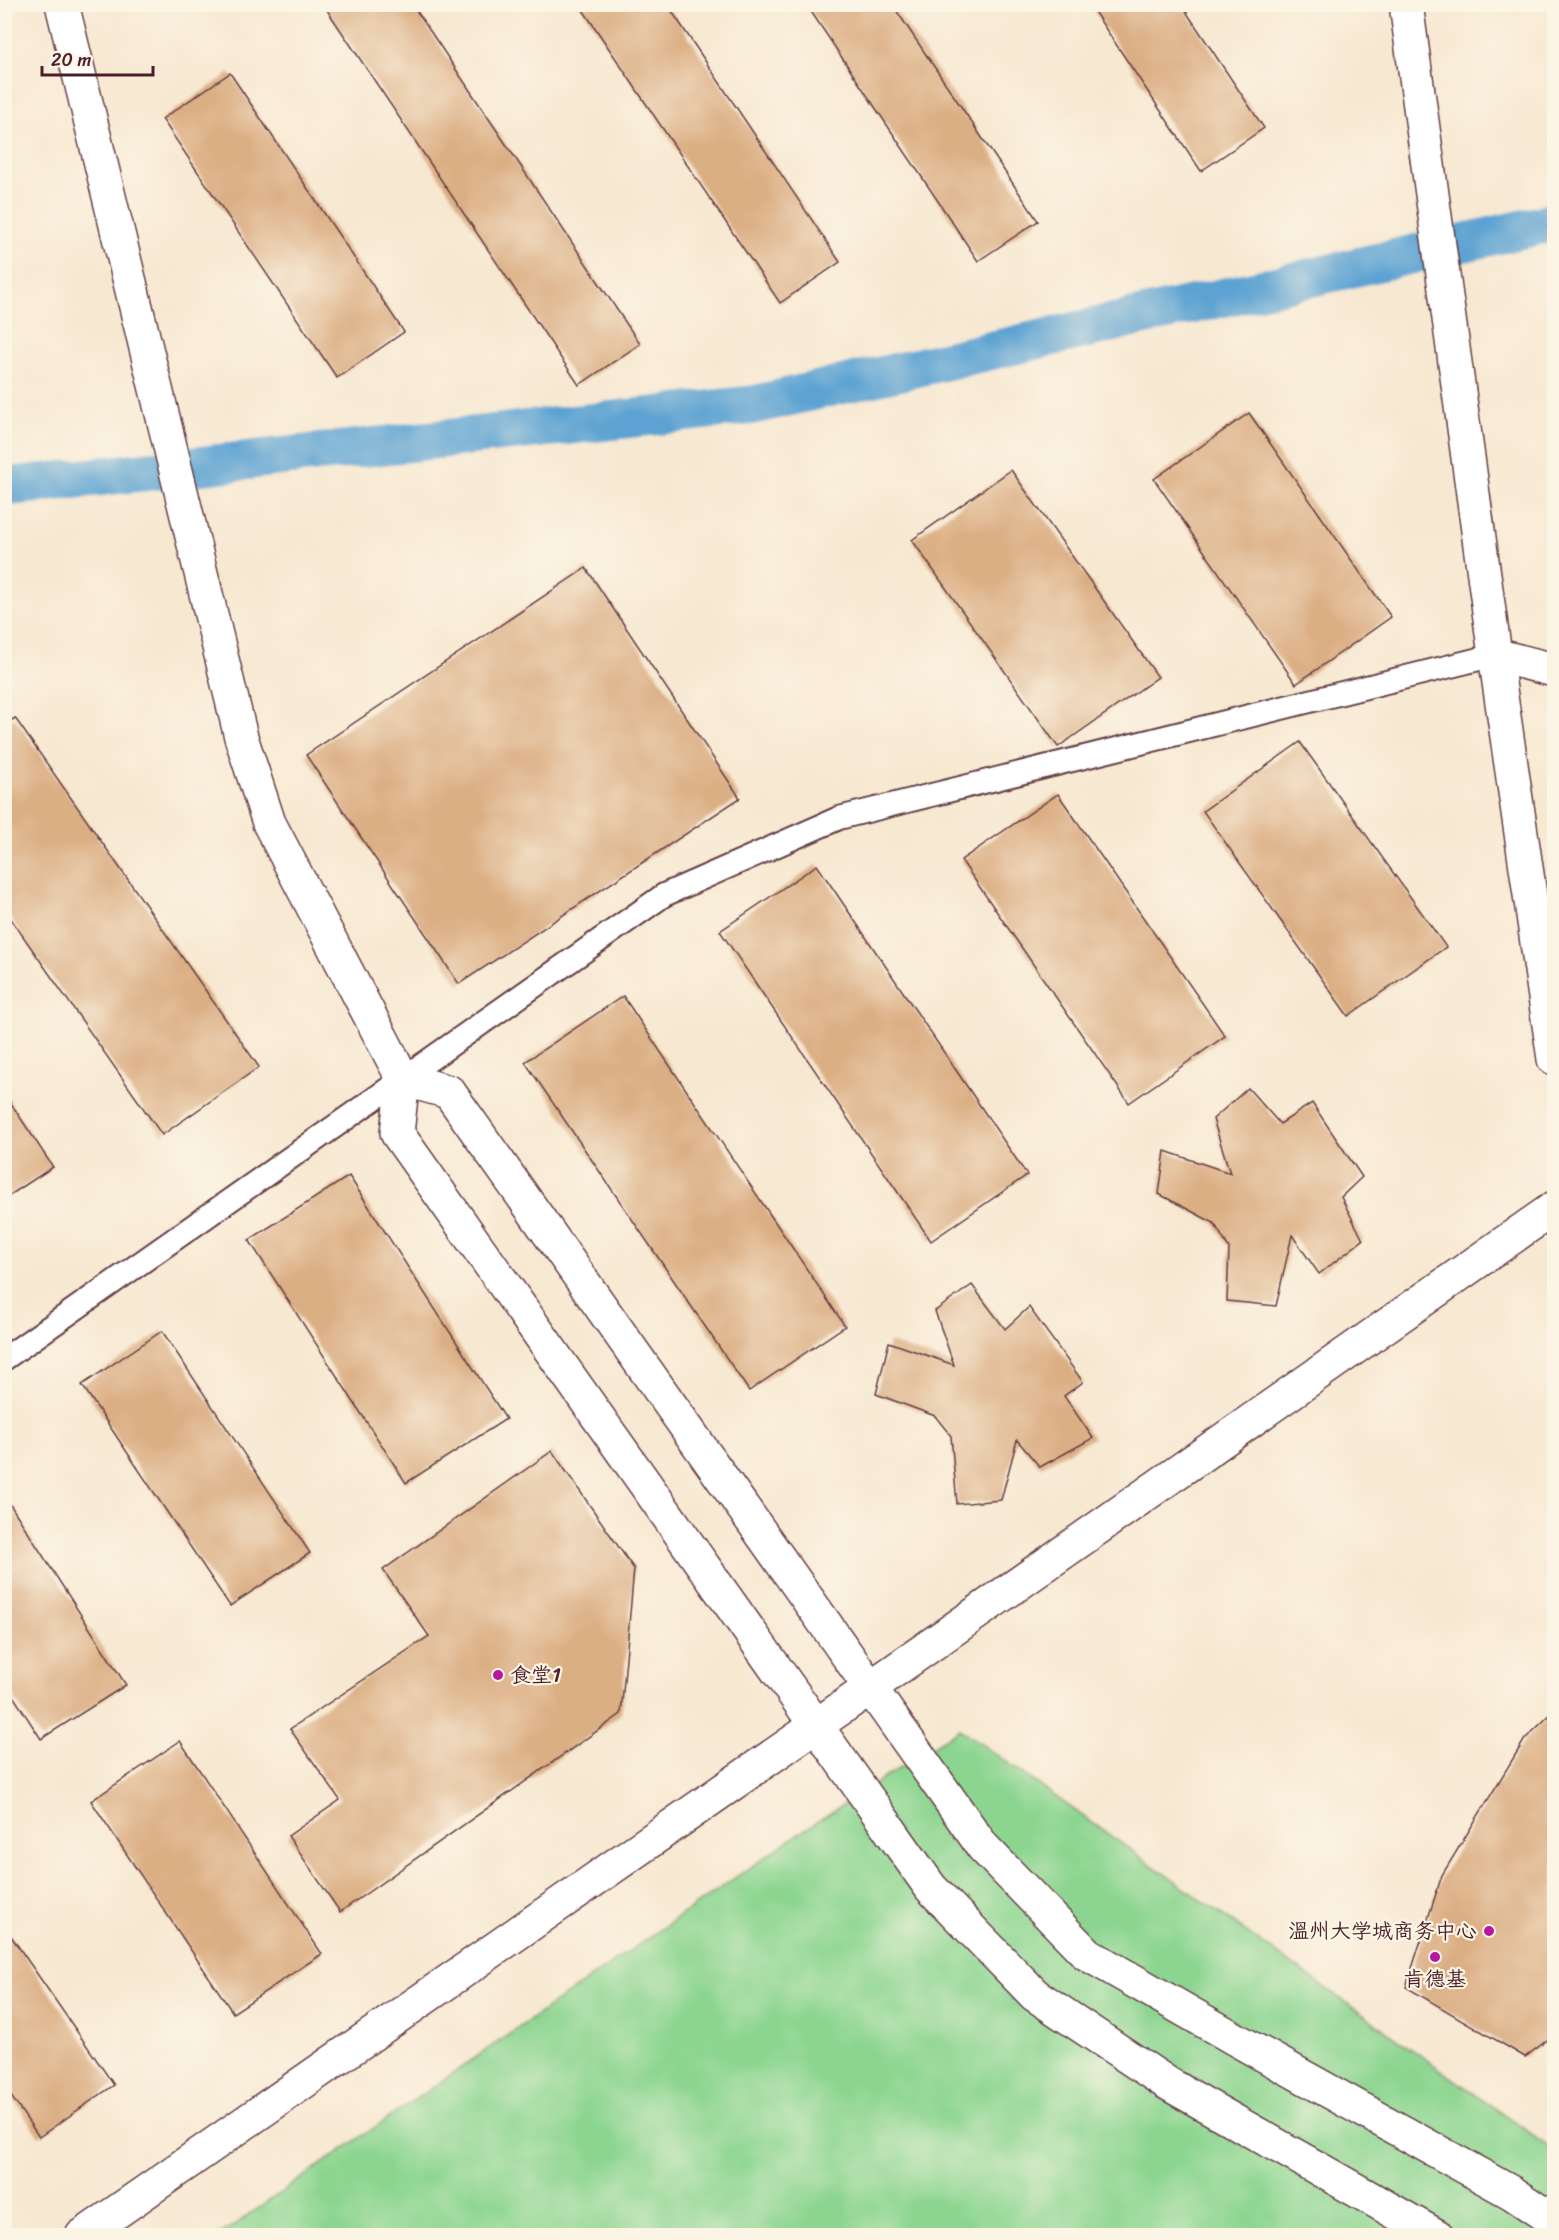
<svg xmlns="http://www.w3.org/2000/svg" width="1559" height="2240" font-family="Sriracha,'LXGW WenKai TC',sans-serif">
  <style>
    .green { fill: #8cd590; stroke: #6b7a5e; stroke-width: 1.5 }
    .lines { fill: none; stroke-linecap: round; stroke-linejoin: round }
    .canal { stroke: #5ca2d2; stroke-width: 39 }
    .building { fill: #dbaf84 }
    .service-casing { stroke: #643d44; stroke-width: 26 }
    .minor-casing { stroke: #643d44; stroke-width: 36 }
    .tertiary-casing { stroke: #643d44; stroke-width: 36 }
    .service { stroke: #fff; stroke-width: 22 }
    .minor { stroke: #fff; stroke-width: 33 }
    .tertiary { stroke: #fff; stroke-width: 33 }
    .poi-dot { fill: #b5179e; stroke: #fcf5e5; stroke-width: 2 }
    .labels { text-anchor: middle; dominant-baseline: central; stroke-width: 4.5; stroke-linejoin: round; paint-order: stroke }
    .poi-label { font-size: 21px; fill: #4a1f2b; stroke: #fcf5e5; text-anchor: start }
  </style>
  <rect width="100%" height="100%" fill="#fcf5e5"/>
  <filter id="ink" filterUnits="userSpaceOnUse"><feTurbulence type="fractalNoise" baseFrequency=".0167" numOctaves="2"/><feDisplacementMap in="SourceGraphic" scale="12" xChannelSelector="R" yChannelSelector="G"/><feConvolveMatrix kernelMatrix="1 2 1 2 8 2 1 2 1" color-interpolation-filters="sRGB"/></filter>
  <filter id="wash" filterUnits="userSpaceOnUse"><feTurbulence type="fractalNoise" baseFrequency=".008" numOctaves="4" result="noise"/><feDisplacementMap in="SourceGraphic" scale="24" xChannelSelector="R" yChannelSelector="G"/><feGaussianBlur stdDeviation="1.35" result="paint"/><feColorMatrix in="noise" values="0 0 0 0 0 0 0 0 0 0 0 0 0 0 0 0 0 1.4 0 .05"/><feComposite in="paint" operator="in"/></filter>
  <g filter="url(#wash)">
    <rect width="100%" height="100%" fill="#f7e8d1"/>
    <path class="green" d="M 960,1729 L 1554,2150 L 1554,2235 L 218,2236 L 807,1828 Z"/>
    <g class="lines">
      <path class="canal" d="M 4,487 L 753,405 L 1554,222"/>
    </g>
    <g id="blocks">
      <path class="building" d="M 323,4 L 412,4 L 640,344 L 579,385 Z
        M 579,4 L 667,4 L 840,262 L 780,303 Z
        M 806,4 L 892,4 L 1038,221 L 978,261 Z
        M 1089,4 L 1181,4 L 1264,128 L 1201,171 Z
        M 230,73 L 404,332 L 337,378 L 162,119 Z
        M 1249,413 L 1391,617 L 1296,684 L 1154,479 Z
        M 1011,470 L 1158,677 L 1058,747 L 912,540 Z
        M 586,568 L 740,798 L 459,984 L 306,755 Z
        M 15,718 L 259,1067 L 162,1135 L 4,909 L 4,725 Z
        M 1300,742 L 1446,947 L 1348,1016 L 1203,811 Z
        M 1058,794 L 1225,1036 L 1129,1103 L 961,860 Z
        M 817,865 L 1027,1175 L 931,1241 L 720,931 Z
        M 623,996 L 845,1326 L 749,1391 L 525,1062 Z
        M 1248,1088 L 1280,1124 L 1312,1103 L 1362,1177 L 1341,1197 L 1363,1240 L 1319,1274 L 1292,1235 L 1276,1306 L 1227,1301 L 1229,1248 L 1214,1223 L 1159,1194 L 1165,1151 L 1230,1173 L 1213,1119 Z
        M 4,1093 L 53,1167 L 4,1199 Z
        M 349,1176 L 506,1419 L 406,1483 L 249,1240 Z
        M 972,1285 L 1005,1329 L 1029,1307 L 1083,1382 L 1064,1396 L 1093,1438 L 1040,1467 L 1017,1440 L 1001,1500 L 957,1504 L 951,1436 L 935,1416 L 876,1394 L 889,1342 L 954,1365 L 935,1311 Z
        M 162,1331 L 310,1553 L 230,1606 L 82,1385 Z
        M 552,1451 L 634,1569 L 621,1714 L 340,1912 L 288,1836 L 340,1800 L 290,1729 L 429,1636 L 383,1570 Z
        M 4,1495 L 126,1685 L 41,1739 L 4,1682 Z
        M 1554,1711 L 1554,2035 L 1525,2057 L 1406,1987 L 1442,1875 L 1525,1739 Z
        M 180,1741 L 322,1954 L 233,2013 L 91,1801 Z
        M 4,1926 L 114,2085 L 39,2137 L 4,2086 Z"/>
    </g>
  </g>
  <g filter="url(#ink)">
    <use href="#blocks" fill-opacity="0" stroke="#643d44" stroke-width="1.5"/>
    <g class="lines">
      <defs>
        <path id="service" d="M 4,1359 L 664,895 L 839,818 L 1495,655"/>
        <path id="minor" d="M 62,4 L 241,737 L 269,823 L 403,1079"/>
        <path id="tertiary" d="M 1406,4 L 1495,655 L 1554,1059
          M 1495,655 L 1554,670
          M 82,2236 L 817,1725 L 1554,1208
          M 1437,2236 L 1167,2083 L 1035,1995 L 931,1888 L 397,1133 L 403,1079 L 449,1092 L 983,1847 L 1087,1954 L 1237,2040 L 1512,2193 L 1554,2221"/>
      </defs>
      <use href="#service" class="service-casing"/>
      <use href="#minor" class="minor-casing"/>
      <use href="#tertiary" class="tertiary-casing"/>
      <use href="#service" class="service"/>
      <use href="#minor" class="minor"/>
      <use href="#tertiary" class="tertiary"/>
    </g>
  </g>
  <g class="poi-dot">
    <circle cx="498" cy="1675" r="6"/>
    <circle cx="1489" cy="1931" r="6"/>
    <circle cx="1435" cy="1957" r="6"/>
  </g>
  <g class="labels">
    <g class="poi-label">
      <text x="510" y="1675">食堂1</text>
      <text x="1477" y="1931" text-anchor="end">温州大学城商务中心</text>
      <text x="1435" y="1979" text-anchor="middle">肯德基</text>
    </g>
  </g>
  <rect width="1559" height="2240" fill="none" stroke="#fcf5e5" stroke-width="24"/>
  <path d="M42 66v9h111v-9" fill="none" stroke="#4a1f2b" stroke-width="3"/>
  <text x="51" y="66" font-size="18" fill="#4a1f2b" stroke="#fcf5e5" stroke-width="4.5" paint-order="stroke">20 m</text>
</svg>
